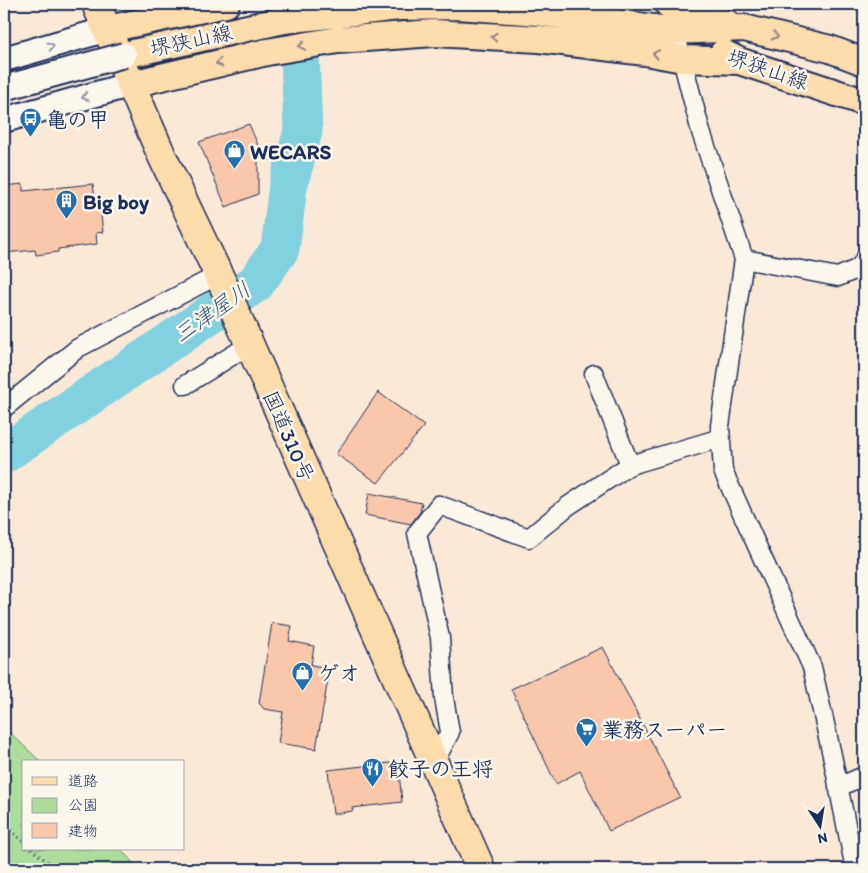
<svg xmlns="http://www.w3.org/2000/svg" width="868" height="873" font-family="Itim,'Klee One',sans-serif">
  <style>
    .green { fill: #aedc9a; stroke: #64867c }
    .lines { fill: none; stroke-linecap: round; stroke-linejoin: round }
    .river { stroke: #82d1e0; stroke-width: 39 }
    .building { fill: #fac7aa; stroke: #1b2f5e }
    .street-casing { stroke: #1b2f5e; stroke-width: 21 }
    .secondary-casing { stroke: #1b2f5e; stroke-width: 28 }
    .primary-casing { stroke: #1b2f5e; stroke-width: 30 }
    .highway-casing { stroke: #1b2f5e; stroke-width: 31 }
    .path { stroke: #1b2f5e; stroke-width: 3; stroke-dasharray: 1 4; stroke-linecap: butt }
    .street { stroke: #fbf7ec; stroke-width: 18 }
    .secondary { stroke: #fbf7ec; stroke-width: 24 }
    .primary { stroke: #fddcac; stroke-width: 26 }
    .highway { stroke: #fddcac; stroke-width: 28 }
    .secondary-bridge-casing { stroke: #1b2f5e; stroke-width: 28; stroke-linecap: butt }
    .secondary-bridge { stroke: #fbf7ec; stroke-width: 24 }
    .oneway { stroke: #8c8685 }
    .oneway2 { stroke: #8b93a5 }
    .labels { text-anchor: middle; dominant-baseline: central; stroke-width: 5; stroke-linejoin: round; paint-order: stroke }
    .street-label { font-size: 21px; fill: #1b2f5e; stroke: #fbf7ec }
    .poi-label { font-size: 21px; font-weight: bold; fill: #1b2f5e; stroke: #fbf7ec; text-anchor: start }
    .water-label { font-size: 22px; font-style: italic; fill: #35587e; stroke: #fbf7ec }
  </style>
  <rect width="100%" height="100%" fill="#fbe9d8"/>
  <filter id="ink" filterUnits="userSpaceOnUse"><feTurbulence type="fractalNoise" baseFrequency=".02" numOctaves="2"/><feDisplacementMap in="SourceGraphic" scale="10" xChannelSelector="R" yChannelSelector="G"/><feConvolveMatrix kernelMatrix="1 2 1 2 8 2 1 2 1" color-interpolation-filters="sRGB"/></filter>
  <g filter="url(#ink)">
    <path class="green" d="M 4,727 L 41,762 L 24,762 L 24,849 L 121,849 L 138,869 L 4,869 Z"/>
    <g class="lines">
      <path class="river" d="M 4,454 L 256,283 L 280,249 L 288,186 L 303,131 L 298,4"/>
    </g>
    <path class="building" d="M 249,124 L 258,145 L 258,194 L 226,207 L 199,142 Z
      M 23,184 L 23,191 L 93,184 L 96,208 L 100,208 L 103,232 L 96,233 L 97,244 L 58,249 L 58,252 L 36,255 L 35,250 L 4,253 L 4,186 Z
      M 378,392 L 424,426 L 378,483 L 336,454 Z
      M 369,493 L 422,503 L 420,512 L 411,524 L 365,515 Z
      M 272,623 L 292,626 L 289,641 L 314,646 L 311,665 L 330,668 L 316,749 L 278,743 L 283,712 L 264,709 L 259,703 Z
      M 603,647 L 680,797 L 609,831 L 580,771 L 556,784 L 511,689 Z
      M 398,762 L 402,802 L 352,808 L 353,811 L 333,814 L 328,770 Z"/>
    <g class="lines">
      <defs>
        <path id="street" d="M 672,21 L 701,132 L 744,259 L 720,426 L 723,471 L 812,667 L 832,755 L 855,869
          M 744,259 L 838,277 L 859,268 L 864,260
          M 594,374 L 630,465
          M 185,385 L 249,345
          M 4,408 L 78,348 L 218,275
          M 434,763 L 450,732 L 444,698 L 440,638 L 417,533 L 439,505 L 529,538 L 568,506 L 630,465 L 721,438
          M 838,787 L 864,776"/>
        <path id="secondary" d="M 4,59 L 108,29
          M 4,120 L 132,84"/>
        <path id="primary" d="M 668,4 L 727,23
          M 108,29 L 226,4
          M 723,53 L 739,61 L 864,102
          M 124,55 L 284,20 L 399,7 L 458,6 L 538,12 L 675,31 L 744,28 L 830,49 L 864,62
          M 132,84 L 267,52 L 338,40 L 434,33 L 539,39 L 645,52 L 683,59 L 739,61"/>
        <path id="highway" d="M 96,4 L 162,156 L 222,282 L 481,869"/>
      </defs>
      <use href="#street" class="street-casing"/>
      <use href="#secondary" class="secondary-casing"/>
      <use href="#primary" class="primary-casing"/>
      <use href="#highway" class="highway-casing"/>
      <path class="path" d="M 4,823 L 24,843
        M 31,849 L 57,869"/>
      <use href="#street" class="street"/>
      <use href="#secondary" class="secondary"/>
      <use href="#primary" class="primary"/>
      <use href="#highway" class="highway"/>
      <defs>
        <path id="secondary-bridge" d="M 4,88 L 124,55"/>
      </defs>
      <use href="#secondary-bridge" class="secondary-bridge-casing"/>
      <use href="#secondary-bridge" class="secondary-bridge"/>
    </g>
    <defs><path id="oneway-chevron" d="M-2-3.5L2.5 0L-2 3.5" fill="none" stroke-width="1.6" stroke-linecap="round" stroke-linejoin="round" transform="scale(1.25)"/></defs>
    <g class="oneway">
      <use href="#oneway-chevron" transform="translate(775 36) rotate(14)"/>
      <use href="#oneway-chevron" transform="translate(494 37) rotate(-177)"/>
      <use href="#oneway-chevron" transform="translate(302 46) rotate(170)"/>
      <use href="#oneway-chevron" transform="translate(656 54) rotate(-169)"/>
      <use href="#oneway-chevron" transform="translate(219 63) rotate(168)"/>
    </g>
    <g class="oneway2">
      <use href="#oneway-chevron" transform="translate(51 46) rotate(-16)"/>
      <use href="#oneway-chevron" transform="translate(85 97) rotate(164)"/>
    </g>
  </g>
  <defs>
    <symbol id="bus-pin" viewBox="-11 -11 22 30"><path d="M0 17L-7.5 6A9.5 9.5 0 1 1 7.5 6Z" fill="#1f6fb2" stroke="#fbf7ec"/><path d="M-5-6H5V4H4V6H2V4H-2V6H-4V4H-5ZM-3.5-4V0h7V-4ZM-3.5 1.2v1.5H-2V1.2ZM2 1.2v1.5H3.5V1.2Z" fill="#fff"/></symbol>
    <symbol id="shop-pin" viewBox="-11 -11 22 30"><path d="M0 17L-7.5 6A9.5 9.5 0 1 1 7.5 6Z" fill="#1f6fb2" stroke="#fbf7ec"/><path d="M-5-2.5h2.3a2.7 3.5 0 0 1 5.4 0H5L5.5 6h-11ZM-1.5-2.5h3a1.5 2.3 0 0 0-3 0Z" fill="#fff"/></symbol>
    <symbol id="building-pin" viewBox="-11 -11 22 30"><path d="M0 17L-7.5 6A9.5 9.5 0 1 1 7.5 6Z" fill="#1f6fb2" stroke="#fbf7ec"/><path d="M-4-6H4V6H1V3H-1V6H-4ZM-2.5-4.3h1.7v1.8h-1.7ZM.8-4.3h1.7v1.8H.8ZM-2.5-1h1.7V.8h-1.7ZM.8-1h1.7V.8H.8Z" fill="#fff"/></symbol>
    <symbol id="supermarket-pin" viewBox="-11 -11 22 30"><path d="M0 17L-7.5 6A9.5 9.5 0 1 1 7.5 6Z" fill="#1f6fb2" stroke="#fbf7ec"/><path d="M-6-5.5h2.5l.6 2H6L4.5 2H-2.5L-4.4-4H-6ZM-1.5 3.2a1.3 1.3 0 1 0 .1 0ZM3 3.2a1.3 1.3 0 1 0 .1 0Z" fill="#fff"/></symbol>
    <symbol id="restaurant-pin" viewBox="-11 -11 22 30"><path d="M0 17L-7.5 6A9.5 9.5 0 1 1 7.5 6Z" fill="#1f6fb2" stroke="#fbf7ec"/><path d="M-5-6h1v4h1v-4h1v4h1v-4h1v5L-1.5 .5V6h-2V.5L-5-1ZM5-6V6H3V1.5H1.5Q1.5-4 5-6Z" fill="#fff"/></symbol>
  </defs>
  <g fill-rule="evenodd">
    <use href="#bus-pin" x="18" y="106" width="25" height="34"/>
    <use href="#shop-pin" x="222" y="138" width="25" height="34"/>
    <use href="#building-pin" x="54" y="188" width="25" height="34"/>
    <use href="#shop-pin" x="290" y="660" width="25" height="34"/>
    <use href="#supermarket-pin" x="574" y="716" width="25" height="34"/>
    <use href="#restaurant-pin" x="360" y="756" width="25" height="34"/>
  </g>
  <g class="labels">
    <g class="street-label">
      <text transform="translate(191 40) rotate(-12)">堺狭山線</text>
      <text transform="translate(768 69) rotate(19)">堺狭山線</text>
      <text transform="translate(289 436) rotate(66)">国道310号</text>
    </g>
    <g class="poi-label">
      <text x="46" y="119">亀の甲</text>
      <text x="250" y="151">WECARS</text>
      <text x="83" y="201">Big boy</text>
      <text x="318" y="672">ゲオ</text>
      <text x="602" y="729">業務スーパー</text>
      <text x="388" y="768">餃子の王将</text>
    </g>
    <g class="water-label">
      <text transform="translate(212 312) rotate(-35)">三津屋川</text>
    </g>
  </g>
  <rect width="868" height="873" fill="none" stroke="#fbf7ec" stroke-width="20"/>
  <rect x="10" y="10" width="848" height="853" fill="none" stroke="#1b2f5e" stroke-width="2" filter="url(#ink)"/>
  <rect x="22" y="760" width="162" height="90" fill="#fbf7ec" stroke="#a1a7b3"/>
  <rect x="32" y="777" width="25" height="8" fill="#fddcac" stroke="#a1a7b3"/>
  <text x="68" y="786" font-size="15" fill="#1b2f5e">道路</text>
  <rect x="32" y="798" width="25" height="15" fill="#aedc9a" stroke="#a1a7b3"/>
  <text x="68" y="810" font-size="15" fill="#1b2f5e">公園</text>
  <rect x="32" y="823" width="25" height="15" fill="#fac7aa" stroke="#a1a7b3"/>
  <text x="68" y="836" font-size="15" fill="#1b2f5e">建物</text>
  <g transform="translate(820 826) rotate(168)" stroke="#fbf7ec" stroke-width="4" paint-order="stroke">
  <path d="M0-4L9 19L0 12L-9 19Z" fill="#1b2f5e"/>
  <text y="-8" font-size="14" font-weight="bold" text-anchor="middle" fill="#1b2f5e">N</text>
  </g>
</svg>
